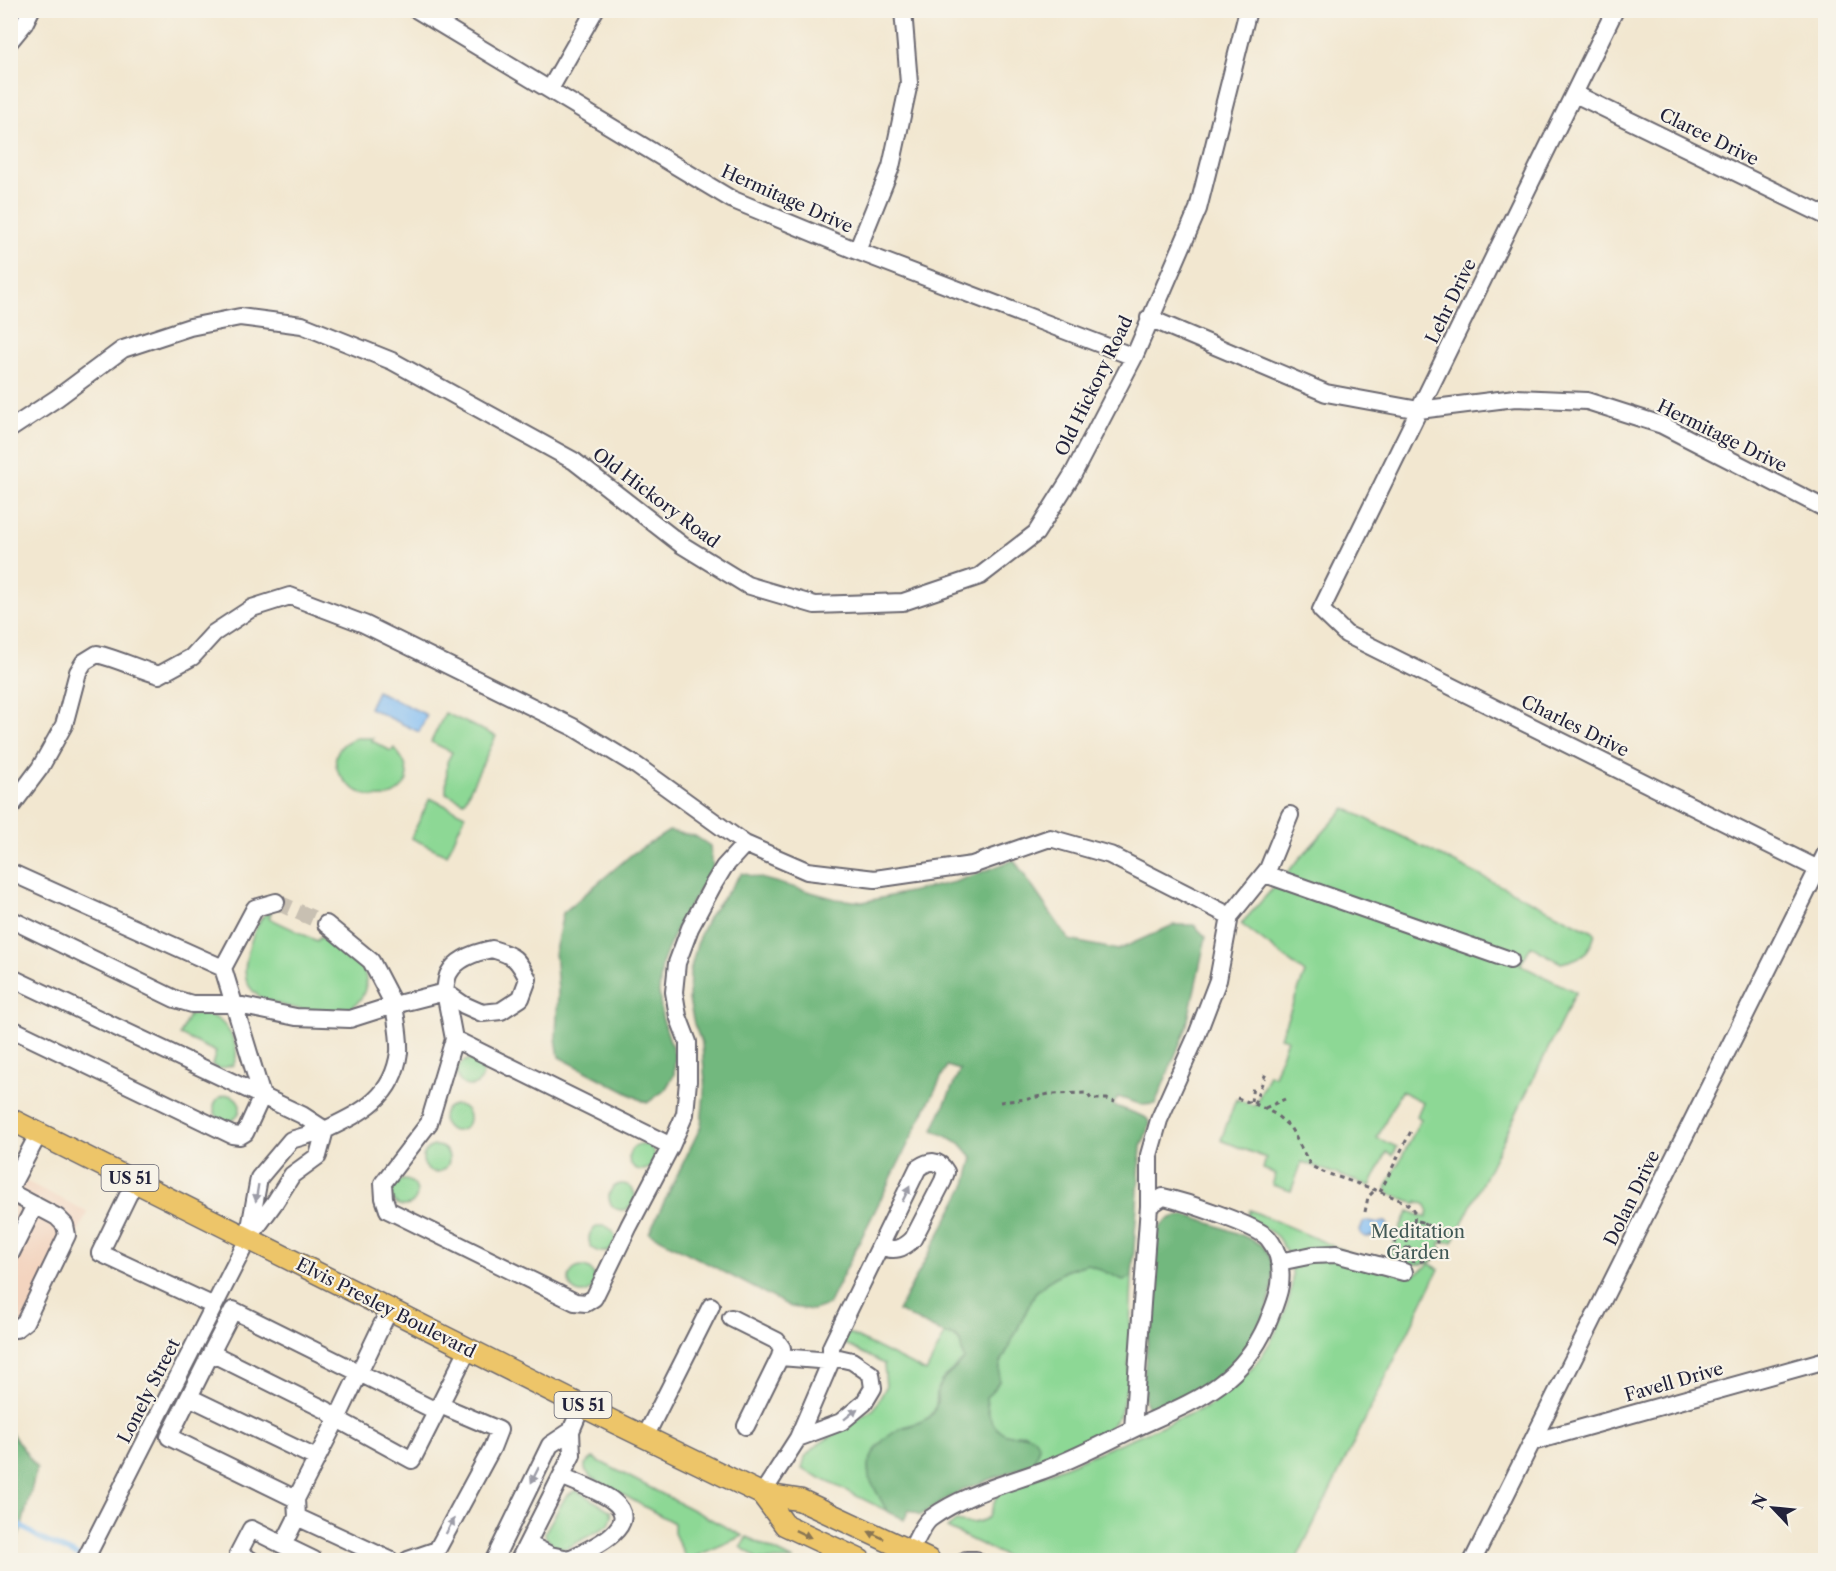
<svg xmlns="http://www.w3.org/2000/svg" width="1836" height="1571" font-family="'Libre Caslon Text',serif">
  <style>
    .built { fill: #f3d4bf }
    .green { fill: #8dd895; stroke: #587d68; stroke-width: 1.5 }
    .forest { fill: #72b87e; stroke: #4a6d5c; stroke-width: 1.5 }
    .water { fill: #80bcf3; stroke: #516f97; stroke-width: 1.5 }
    .lines { fill: none; stroke-linecap: round; stroke-linejoin: round }
    .stream { stroke: #80bcf3; stroke-width: 5 }
    .minor-tunnel { stroke: #c8c0b2; stroke-width: 16; stroke-dasharray: 16 8; stroke-linecap: butt }
    .minor-casing { stroke: #6b676f; stroke-width: 20 }
    .major-casing { stroke: #6b676f; stroke-width: 24 }
    .path { stroke: #6b676f; stroke-width: 3; stroke-dasharray: 4.5 4.5; stroke-linecap: butt }
    .minor { stroke: #fff; stroke-width: 16 }
    .major { stroke: #edc569; stroke-width: 21 }
    .oneway { fill: #9c9ca7 }
    .oneway2 { fill: #887452 }
    .labels { text-anchor: middle; dominant-baseline: central; stroke-width: 4.5; stroke-linejoin: round; paint-order: stroke }
    .shield { fill: #f7f3e8; stroke: #62616f; stroke-width: 1.5 }
    .shield-label { font-size: 16px; font-weight: bold; fill: #22223b }
    .street-label { font-size: 18px; fill: #22223b; stroke: #f7f3e8 }
    .park-label { font-size: 18px; fill: #425956; stroke: #f7f3e8 }
  </style>
  <rect width="100%" height="100%" fill="#f7f3e8"/>
  <filter id="ink" filterUnits="userSpaceOnUse"><feTurbulence type="fractalNoise" baseFrequency=".0167" numOctaves="2"/><feDisplacementMap in="SourceGraphic" scale="12" xChannelSelector="R" yChannelSelector="G"/><feConvolveMatrix kernelMatrix="1 2 1 2 8 2 1 2 1" color-interpolation-filters="sRGB"/></filter>
  <filter id="wash" filterUnits="userSpaceOnUse"><feTurbulence type="fractalNoise" baseFrequency=".008" numOctaves="4" result="noise"/><feDisplacementMap in="SourceGraphic" scale="24" xChannelSelector="R" yChannelSelector="G"/><feGaussianBlur stdDeviation="1.35" result="paint"/><feColorMatrix in="noise" values="0 0 0 0 0 0 0 0 0 0 0 0 0 0 0 0 0 1.4 0 .05"/><feComposite in="paint" operator="in"/></filter>
  <g filter="url(#wash)">
    <rect width="100%" height="100%" fill="#f2e7d0"/>
    <path class="built" d="M 11,1174 L 88,1212 L 20,1346 L 11,1342 Z"/>
    <path class="green" d="M 445,713 L 496,736 L 464,802 L 446,793 L 447,762 L 452,752 L 431,742 Z
      M 355,738 L 373,738 L 372,741 L 391,751 L 394,748 C 404,760 407,764 407,780 C 382,829 298,761 355,738 Z
      M 430,798 L 465,815 L 447,855 L 411,838 Z
      M 1345,808 L 1595,933 C 1589,955 1582,958 1561,963 L 1531,946 L 1520,965 L 1576,992 L 1453,1242 L 1440,1242 C 1444,1271 1408,1264 1389,1263 C 1392,1243 1399,1228 1409,1211 L 1426,1218 L 1428,1211 L 1426,1205 L 1417,1201 L 1416,1204 L 1388,1193 L 1386,1188 L 1421,1119 L 1417,1116 L 1423,1102 L 1401,1091 L 1377,1138 L 1397,1147 L 1393,1155 L 1387,1152 L 1370,1186 L 1302,1162 L 1291,1191 L 1272,1185 L 1276,1174 L 1263,1169 L 1266,1158 L 1221,1140 L 1236,1099 L 1255,1106 L 1269,1074 L 1274,1076 L 1287,1039 L 1280,1037 L 1305,973 L 1241,924 Z
      M 268,912 L 271,913 L 269,918 L 317,941 L 320,937 C 340,947 375,963 364,992 C 361,1000 354,1007 345,1010 C 325,1015 267,1007 253,991 C 244,982 244,969 247,957 C 249,945 257,918 268,912 Z
      M 200,1014 C 207,1015 214,1016 219,1020 C 231,1030 242,1051 233,1065 L 219,1069 L 212,1065 L 216,1052 L 180,1035 L 189,1015 Z
      M457 1073a13 13 0 1 1 26 0a13 13 0 1 1-26 0Z
      M214 1108a13 13 0 1 1 26 0a13 13 0 1 1-26 0Z
      M443 1118a13 13 0 1 1 26 0a13 13 0 1 1-26 0Z
      M629 1157a13 13 0 1 1 26 0a13 13 0 1 1-26 0Z
      M423 1159a13 13 0 1 1 26 0a13 13 0 1 1-26 0Z
      M391 1193a13 13 0 1 1 26 0a13 13 0 1 1-26 0Z
      M609 1197a13 13 0 1 1 26 0a13 13 0 1 1-26 0Z
      M 1250,1210 L 1405,1277 L 1414,1275 L 1430,1264 L 1439,1269 L 1296,1560 L 1013,1560 L 947,1528 L 956,1521 C 969,1524 978,1524 989,1517 L 996,1497 L 1001,1493 L 1209,1406 C 1224,1394 1241,1381 1254,1366 C 1274,1340 1298,1297 1291,1263 C 1289,1256 1282,1244 1278,1238 C 1272,1230 1256,1224 1246,1219 Z
      M589 1239a13 13 0 1 1 26 0a13 13 0 1 1-26 0Z
      M 1087,1264 L 1123,1279 L 1132,1277 L 1128,1381 L 1120,1415 L 1106,1432 L 1034,1463 L 1039,1446 L 1025,1433 C 1021,1433 1015,1435 1010,1435 C 992,1433 987,1412 986,1397 L 993,1391 L 999,1381 L 1000,1365 L 1035,1293 L 1047,1282 L 1065,1271 Z
      M569 1280a13 13 0 1 1 26 0a13 13 0 1 1-26 0Z
      M 846,1332 L 926,1372 L 945,1334 C 962,1339 961,1343 964,1360 C 956,1368 942,1376 938,1387 C 935,1396 939,1406 932,1414 C 926,1422 912,1424 903,1427 C 896,1430 890,1437 885,1442 C 853,1471 874,1480 887,1511 L 802,1469 L 805,1457 L 814,1447 L 874,1409 L 886,1387 L 884,1364 L 841,1342 Z
      M 593,1458 L 743,1536 L 687,1560 L 674,1533 L 674,1523 L 591,1477 L 585,1470 L 585,1464 Z
      M 576,1490 L 611,1511 L 612,1517 L 609,1525 L 567,1548 L 558,1548 L 546,1538 L 545,1532 L 566,1496 Z
      M 747,1537 L 794,1560 L 757,1560 L 753,1555 L 740,1547 Z"/>
    <path class="forest" d="M 669,831 L 695,836 L 710,846 L 713,867 L 675,931 L 662,964 L 659,992 L 662,1017 L 675,1056 L 674,1075 L 665,1090 L 647,1103 L 559,1057 L 556,1038 L 558,991 L 555,951 L 563,913 L 632,854 Z
      M 1014,860 L 1069,940 L 1118,950 L 1173,925 L 1194,925 L 1206,937 L 1186,1029 L 1155,1104 L 1143,1105 L 1118,1097 L 1113,1105 L 1145,1117 L 1149,1121 L 1150,1124 L 1141,1147 L 1132,1277 L 1123,1280 L 1087,1264 L 1065,1271 L 1047,1282 L 1035,1293 L 1000,1365 L 999,1381 L 993,1391 L 986,1397 C 987,1412 992,1433 1011,1435 C 1026,1436 1030,1429 1039,1446 L 1034,1463 L 962,1490 L 921,1515 L 909,1510 L 904,1520 L 887,1511 L 869,1478 L 868,1465 L 874,1452 L 885,1438 L 901,1428 L 914,1425 L 930,1417 L 934,1412 L 937,1402 L 938,1388 L 943,1380 L 964,1360 L 960,1342 L 956,1337 L 944,1334 L 898,1311 L 966,1184 L 973,1158 L 960,1143 L 933,1130 L 960,1070 L 947,1066 L 828,1305 L 813,1310 L 791,1307 L 649,1233 L 701,1126 L 705,1082 L 702,1044 L 694,1024 L 689,1000 L 690,971 L 699,937 L 709,916 L 742,873 L 836,899 L 863,902 L 955,882 Z
      M 1186,1215 C 1203,1221 1252,1236 1262,1246 C 1294,1279 1249,1356 1219,1378 C 1208,1386 1195,1391 1183,1398 C 1172,1404 1162,1412 1150,1410 L 1145,1403 L 1143,1386 L 1158,1230 C 1166,1218 1173,1216 1186,1215 Z
      M 10,1431 L 37,1468 L 20,1533 L 11,1553 Z"/>
    <path class="water" d="M 377,691 L 427,715 L 419,732 L 369,708 Z
      M 1366,1221 L 1374,1223 L 1386,1222 L 1388,1225 C 1385,1235 1374,1236 1365,1237 L 1361,1234 L 1360,1230 L 1363,1222 Z"/>
    <g class="lines">
      <path class="stream" d="M 10,1519 L 39,1538 L 83,1558"/>
    </g>
  </g>
  <g filter="url(#ink)">
    <g class="lines">
      <path class="minor-tunnel" d="M 276,902 L 326,924"/>
      <defs>
        <path id="minor" d="M 417,10 L 731,199 L 857,251 L 1134,357
          M 1615,10 L 1321,610 L 1346,634 L 1818,869
          M 10,41 L 24,24 L 31,10
          M 550,89 L 595,10
          M 1575,94 L 1826,216
          M 857,251 L 891,167 L 909,83 L 903,10
          M 1149,318 L 1326,393 L 1419,410 L 1515,398 L 1587,401 L 1662,425 L 1826,509
          M 10,429 L 57,398 L 123,349 L 190,327 L 240,317 L 302,325 L 392,361 L 574,461 L 682,545 L 747,585 L 815,605 L 903,602 L 980,576 L 1036,533 L 1073,474 L 1134,357 L 1198,209 L 1248,10
          M 10,808 L 40,768 L 64,725 L 78,672 L 84,662 L 97,654 C 118,659 138,669 159,675 L 192,657 L 214,633 L 252,608 L 290,596 L 364,624 L 573,727 L 637,766 L 745,844 L 807,871 L 875,879 L 972,865 L 1050,838 L 1110,855 L 1230,916
          M 10,872 L 223,968 L 255,908 L 276,902
          M 1265,874 L 1510,960
          M 10,919 L 175,999 L 192,1004 L 233,1004 L 296,1017 L 350,1019 L 394,1005 L 371,961 L 326,924
          M 492,949 C 515,956 517,958 528,979 L 521,998 L 501,1011 L 482,1013 L 464,1005 L 445,992 C 446,987 446,978 449,973 C 457,958 477,952 492,949 Z
          M 10,977 L 302,1115 L 325,1130 C 362,1112 393,1098 399,1052 C 400,1037 396,1020 394,1005 L 445,992 L 454,1039 L 429,1123 L 383,1183 L 384,1198 L 388,1210 L 575,1302 L 586,1303 L 594,1298 L 629,1226 L 671,1146 L 454,1039
          M 10,1028 L 232,1135 L 240,1136 L 245,1133 L 262,1096 L 223,968
          M 671,1146 L 685,1114 L 688,1081 L 688,1042 L 678,1016 L 674,992 L 677,963 L 690,928 L 713,885 L 724,867 L 745,844
          M 135,1181 L 100,1253 L 214,1306
          M 10,1188 L 39,1133
          M 10,1192 L 57,1217 L 65,1225 L 67,1235 L 25,1322 L 16,1329 L 10,1329
          M 1149,1206 L 1149,1155 L 1159,1120 L 1197,1035 L 1218,980 L 1230,916 L 1268,869 L 1290,815
          M 10,1255 L 35,1205
          M 1279,1262 L 1313,1255 L 1336,1254 L 1404,1272
          M 731,1318 L 777,1341 L 782,1348 L 780,1357
          M 211,1353 L 233,1310 L 436,1411
          M 189,1397 L 211,1353 L 326,1410 L 337,1419 L 389,1310
          M 746,1426 L 780,1357 L 831,1361 L 839,1358 L 852,1361 L 871,1374 L 873,1388 L 864,1403 L 841,1422 L 798,1438
          M 645,1437 L 711,1306
          M 1532,1442 L 1826,1360
          M 316,1458 L 189,1397 L 169,1437 L 296,1499 L 337,1419 L 412,1460 L 468,1349
          M 762,1494 L 798,1438 L 831,1361 L 831,1347 L 918,1168 C 930,1160 939,1159 946,1172 L 943,1181 L 913,1239 C 903,1249 894,1252 880,1246
          M 297,1517 L 390,1560
          M 528,1544 L 550,1555 L 569,1559 C 588,1550 645,1526 613,1501 C 599,1490 578,1484 562,1476
          M 283,1545 L 314,1560
          M 85,1560 L 248,1239 L 275,1202 L 292,1175 L 318,1156 L 325,1130 L 291,1140 L 259,1178 L 248,1239
          M 251,1560 L 238,1554 L 251,1529 L 283,1545 L 297,1517 L 296,1499
          M 408,1560 L 437,1550 L 492,1448 L 499,1430 L 440,1405
          M 494,1560 L 550,1445 L 571,1431
          M 519,1560 L 572,1455 L 571,1431 L 582,1405
          M 906,1560 C 912,1550 922,1524 931,1518 C 964,1494 1006,1484 1044,1470 C 1074,1459 1102,1444 1131,1430 C 1189,1403 1239,1388 1267,1324 C 1272,1311 1278,1299 1280,1285 C 1282,1269 1279,1251 1268,1238 C 1256,1225 1182,1201 1163,1197 L 1149,1206 L 1133,1429
          M 966,1560 L 976,1560
          M 1473,1560 L 1826,853"/>
        <path id="major" d="M 10,1119 L 616,1423 L 762,1494 L 800,1500 L 929,1560
          M 762,1494 L 785,1525 L 860,1560"/>
      </defs>
      <use href="#minor" class="minor-casing"/>
      <use href="#major" class="major-casing"/>
      <path class="path" d="M 1237,1098 L 1257,1105 L 1275,1114 L 1290,1127 L 1311,1166 L 1323,1172 C 1340,1178 1403,1197 1412,1208 C 1415,1212 1415,1217 1414,1222
        M 1000,1102 L 1028,1099 L 1049,1094 L 1087,1093 L 1091,1099 L 1107,1099 L 1115,1102
        M 1251,1102 L 1253,1085
        M 1254,1104 L 1266,1073
        M 1265,1108 L 1285,1099
        M 1380,1192 L 1412,1129
        M 1365,1212 L 1368,1197 L 1374,1191
        M 1418,1221 C 1438,1226 1445,1251 1425,1260 C 1416,1264 1404,1260 1396,1258 L 1392,1253 C 1397,1238 1399,1223 1418,1221 Z
        M 1397,1254 L 1408,1247
        M 1412,1259 L 1412,1251 L 1407,1246 L 1407,1238 L 1412,1234 L 1421,1231 L 1425,1223"/>
      <use href="#minor" class="minor"/>
      <use href="#major" class="major"/>
    </g>
    <defs><path id="oneway-solid" d="M-6-.8H1V-3.2L6.5 0L1 3.2V.8H-6Z" transform="scale(1.5)"/></defs>
    <g class="oneway">
      <use href="#oneway-solid" transform="translate(257 1193) rotate(99)"/>
      <use href="#oneway-solid" transform="translate(906 1194) rotate(-64)"/>
      <use href="#oneway-solid" transform="translate(851 1414) rotate(-39)"/>
      <use href="#oneway-solid" transform="translate(535 1475) rotate(116)"/>
      <use href="#oneway-solid" transform="translate(450 1526) rotate(-62)"/>
    </g>
    <g class="oneway2">
      <use href="#oneway-solid" transform="translate(803 1534) rotate(25)"/>
      <use href="#oneway-solid" transform="translate(876 1535) rotate(-155)"/>
    </g>
  </g>
  <g class="labels">
    <g class="shield">
      <rect x="101.5" y="1165" width="57" height="26" rx="4.5"/>
      <rect x="554.5" y="1392" width="57" height="26" rx="4.5"/>
    </g>
    <g class="shield-label">
      <text x="130" y="1178">US 51</text>
      <text x="583" y="1405">US 51</text>
    </g>
    <g class="street-label">
      <text transform="translate(1709 137) rotate(26)">Claree Drive</text>
      <text transform="translate(787 199) rotate(24)">Hermitage Drive</text>
      <text transform="translate(1451 301) rotate(-64)">Lehr Drive</text>
      <text transform="translate(1094 386) rotate(-64)">Old Hickory Road</text>
      <text transform="translate(1722 436) rotate(26)">Hermitage Drive</text>
      <text transform="translate(656 498) rotate(37)">Old Hickory Road</text>
      <text transform="translate(1575 726) rotate(26)">Charles Drive</text>
      <text transform="translate(1632 1198) rotate(-64)">Dolan Drive</text>
      <text transform="translate(386 1308) rotate(27)">Elvis Presley Boulevard</text>
      <text transform="translate(1674 1382) rotate(-16)">Favell Drive</text>
      <text transform="translate(149 1391) rotate(-63)">Lonely Street</text>
    </g>
    <g class="park-label">
      <text x="1418" y="1232">Meditation<tspan x="1418" dy="21">Garden</tspan></text>
    </g>
  </g>
  <rect width="1836" height="1571" fill="none" stroke="#f7f3e8" stroke-width="36"/>
  <g transform="translate(1773 1508) rotate(296)" stroke="#f7f3e8" stroke-width="4.5" paint-order="stroke">
  <path d="M0-4.5L10 22L0 15L-10 22Z" fill="#22223b"/>
  <text y="-9" font-size="16" font-weight="bold" text-anchor="middle" fill="#22223b">N</text>
  </g>
</svg>
